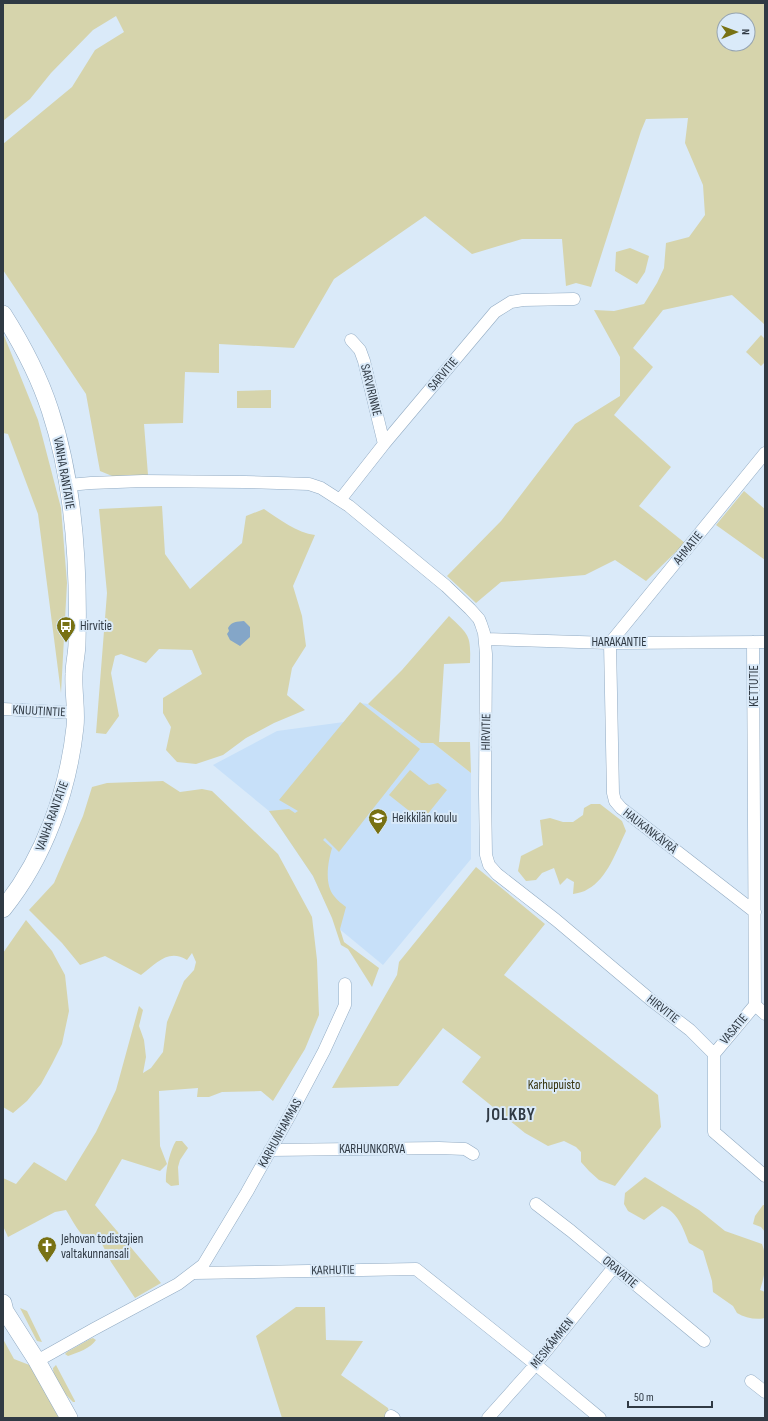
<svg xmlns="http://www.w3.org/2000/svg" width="768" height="1421" font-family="'Sofia Sans Condensed',sans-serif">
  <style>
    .built { fill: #c7e0f9 }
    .green { fill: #d6d4ac; fill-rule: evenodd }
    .water { fill: #84a6c8 }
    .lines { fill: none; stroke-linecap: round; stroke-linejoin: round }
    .minor-casing { stroke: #92abc3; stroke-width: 13 }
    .secondary-casing { stroke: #92abc3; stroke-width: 18 }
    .minor { stroke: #fff; stroke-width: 12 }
    .secondary { stroke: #fff; stroke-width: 17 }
    .labels { text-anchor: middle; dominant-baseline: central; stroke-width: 4; stroke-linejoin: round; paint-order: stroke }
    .street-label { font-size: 13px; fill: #303a44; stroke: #daeaf9 }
    .poi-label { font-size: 13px; fill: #303a44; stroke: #daeaf9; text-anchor: start }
    .park-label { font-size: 13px; fill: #35320c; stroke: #daeaf9 }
    .district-label { font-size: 17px; font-weight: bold; letter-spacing: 1px; fill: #303a44; stroke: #daeaf9 }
  </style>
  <rect width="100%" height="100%" fill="#daeaf9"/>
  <path class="built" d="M 360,703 L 368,704 L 421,743 L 433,743 L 471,773 L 471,859 L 383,965 L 337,927 L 313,876 L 269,811 L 213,765 L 277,731 L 344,722 Z"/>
  <path class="green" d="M 3,3 L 765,3 L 765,325 L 732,295 L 663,310 L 633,348 L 653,367 L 614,415 L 671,467 L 639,506 L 685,543 L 646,581 L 615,560 L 585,575 L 501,582 L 476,603 L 447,576 L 501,521 L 575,424 L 620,396 L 620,357 L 594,310 L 614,311 L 644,304 L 657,283 L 664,268 L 666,243 L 689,237 L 705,215 L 703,185 L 685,143 L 688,118 L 646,119 L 641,131 L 591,287 L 576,283 L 566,286 L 562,239 L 522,239 L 472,254 L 425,216 L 334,279 L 294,348 L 219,344 L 219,373 L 185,372 L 183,423 L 144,424 L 148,475 L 117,478 L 100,471 L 86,394 L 3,270 L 3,144 L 72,87 L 95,50 L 124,32 L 116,16 L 93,30 L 51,73 L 30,99 L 3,121 ZM 724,20 L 748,20 L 748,44 L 724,44 Z
    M 630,248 L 649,256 L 645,272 L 637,284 L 615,271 L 616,252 Z
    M 3,333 L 38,420 L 61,508 L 67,583 L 61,693 L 38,514 L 8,434 L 3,433 Z
    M 761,335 L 765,339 L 765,362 L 761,366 L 746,352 Z
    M 271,390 L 271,408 L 237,408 L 237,391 Z
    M 744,491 L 765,509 L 765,560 L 716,525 Z
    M 162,506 L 165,554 L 190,589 L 242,543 L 246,516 L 264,509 C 279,519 297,533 315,535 L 293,586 L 302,616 L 306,646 L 292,668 L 287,695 L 305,710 L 274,723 L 246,738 L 223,755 L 196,764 L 177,762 L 166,750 L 171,727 L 163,713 L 163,698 L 202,674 L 192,650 L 159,649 L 146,663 L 121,654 L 115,656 L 111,673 L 119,716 L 106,734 L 96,733 L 107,593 L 99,509 Z
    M 449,616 C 469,635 471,635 470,663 L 444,664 L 439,742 L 470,742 L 471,773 L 433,743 L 421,743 L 368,704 L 402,670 Z
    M 360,702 L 420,749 L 339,852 L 325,838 L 323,840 L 332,848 C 328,862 324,884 334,896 C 337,900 342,904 346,907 L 340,929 L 344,942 L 379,968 L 372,987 L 348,949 L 341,945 L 332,918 L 313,876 L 269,811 L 289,809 L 295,813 L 298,811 L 279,800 Z
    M 410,770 L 429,785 L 438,783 L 447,790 L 422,821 L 389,795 Z
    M 163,781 L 180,792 L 202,789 L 212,791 L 278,854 L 312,917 L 317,960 L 319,1015 L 305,1049 L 273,1101 L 261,1091 L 222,1092 L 209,1097 L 197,1097 L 198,1088 L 159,1091 L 160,1146 L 167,1164 L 160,1171 L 122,1159 L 95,1205 L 161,1283 L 135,1298 L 111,1262 L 102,1244 C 79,1238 78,1229 66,1210 L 55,1212 L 8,1237 L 3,1226 L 3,1178 L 16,1184 L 34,1162 L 66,1181 L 96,1132 L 116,1090 L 139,1006 L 143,1010 L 139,1026 L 144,1040 L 146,1057 L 143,1073 L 151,1068 L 163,1052 L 167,1022 L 184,981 L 194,970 L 196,962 L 192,953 L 187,960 C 168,948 156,964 141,975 L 105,956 L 80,965 L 62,943 L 29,910 L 54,883 L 83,816 L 92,787 L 107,783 Z
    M 591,804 L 600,804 L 622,821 L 626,831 C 617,850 607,879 588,889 C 584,892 578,893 573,894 L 574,882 L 567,878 L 560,885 L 554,868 L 542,873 L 536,880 L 526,881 L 518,871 L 521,856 L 543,845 L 540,820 L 550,818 L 563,822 L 573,822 L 583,815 L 584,808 Z
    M 476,867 L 545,924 L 504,975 L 658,1095 L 661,1127 L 615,1186 L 599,1180 L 589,1171 L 581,1162 L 581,1152 L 576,1147 L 564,1141 L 548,1146 L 525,1133 L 462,1082 L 481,1057 L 443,1028 L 398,1086 L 332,1088 L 397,975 L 399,962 Z
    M 26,920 L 52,951 L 65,975 L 69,1011 L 62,1044 L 52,1064 L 41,1084 L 27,1101 L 13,1113 L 3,1107 L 3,953 Z
    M 176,1141 L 182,1141 L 188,1148 L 180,1160 L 178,1167 L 179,1185 L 171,1186 L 166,1182 C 165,1172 170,1150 176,1141 Z
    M 645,1177 L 699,1210 L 725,1231 L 762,1244 C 768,1259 765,1275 760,1290 L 765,1292 L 765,1318 C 756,1320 745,1318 737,1313 L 733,1306 L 713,1292 L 712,1281 L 703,1251 L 689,1243 C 683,1228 678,1212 662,1206 L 644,1220 L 628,1211 L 624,1204 L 625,1193 Z
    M 763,1205 L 765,1205 L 765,1232 L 761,1227 L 753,1224 L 755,1216 Z
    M 296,1307 L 325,1307 L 326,1340 L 363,1341 L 341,1375 L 388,1408 L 390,1418 L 282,1418 L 256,1336 Z
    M 20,1308 L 27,1311 L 42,1342 L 37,1341 Z
    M 93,1338 L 96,1340 C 91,1348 77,1353 68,1356 L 65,1354 L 67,1352 L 90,1339 Z
    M 3,1339 L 14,1359 L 32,1366 L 62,1418 L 3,1418 Z
    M 56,1365 L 75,1401 L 75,1402 L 73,1402 C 64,1393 53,1382 53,1368 Z"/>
  <path class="water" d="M 244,621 L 250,627 L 250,637 L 240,646 L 230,640 L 227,634 L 229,631 L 228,628 C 232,621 237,622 244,621 Z"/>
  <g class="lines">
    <defs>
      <path id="minor" d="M 351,340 L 360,350 L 364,361 L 384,444
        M 68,485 L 91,483 L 143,481 L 245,482 L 309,484 L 321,488 L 349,506 L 446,586 L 470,609 L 479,619 L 481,624 L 484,633 L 486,654 L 485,794 L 486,855 L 489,865 L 497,874 L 556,920 L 651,1000 L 690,1030 L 714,1054 L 714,1132 L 765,1176
        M 340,500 L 384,444 L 495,312 L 511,302 L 523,300 L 574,299
        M 485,639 L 610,643 L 765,642
        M 753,642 L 755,1005 L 765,1014
        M 3,709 L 76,713
        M 755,912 L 621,808 L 615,801 L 613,793 L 610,643 L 765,453
        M 714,1054 L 755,1005
        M 270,1150 L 439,1148 L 465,1149 L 473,1154
        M 536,1204 L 571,1231 L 704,1341
        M 194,1273 L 416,1269 L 535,1364 L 600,1418
        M 37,1361 L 94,1329 L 178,1284 L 203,1265 L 247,1192 L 290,1115 L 324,1051 L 345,1005 L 345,984
        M 751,1381 L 765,1392
        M 391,1416 L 394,1418
        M 488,1418 L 530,1371 L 614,1267"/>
      <path id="secondary" d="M 3,314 C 22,344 39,376 50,410 C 74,482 79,567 77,643 C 77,653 74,664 74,674 C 73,692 77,710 75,727 C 68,792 44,858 3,909
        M 3,1303 L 5,1311 L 37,1361 L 69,1418"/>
    </defs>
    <use href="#minor" class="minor-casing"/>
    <use href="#secondary" class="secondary-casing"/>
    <use href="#minor" class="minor"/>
    <use href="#secondary" class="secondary"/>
  </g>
  <defs>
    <symbol id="bus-pin" viewBox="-11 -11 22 30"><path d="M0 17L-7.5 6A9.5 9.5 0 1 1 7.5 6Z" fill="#787113" stroke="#daeaf9"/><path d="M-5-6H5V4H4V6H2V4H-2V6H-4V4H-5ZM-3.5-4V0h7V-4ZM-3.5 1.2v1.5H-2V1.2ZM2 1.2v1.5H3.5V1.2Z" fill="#fff"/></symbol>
    <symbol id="school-pin" viewBox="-11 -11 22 30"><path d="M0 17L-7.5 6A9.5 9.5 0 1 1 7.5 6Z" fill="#787113" stroke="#daeaf9"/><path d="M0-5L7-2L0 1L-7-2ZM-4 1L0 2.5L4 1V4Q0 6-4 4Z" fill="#fff"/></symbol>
    <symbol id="church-pin" viewBox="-11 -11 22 30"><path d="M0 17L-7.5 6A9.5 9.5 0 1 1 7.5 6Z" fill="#787113" stroke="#daeaf9"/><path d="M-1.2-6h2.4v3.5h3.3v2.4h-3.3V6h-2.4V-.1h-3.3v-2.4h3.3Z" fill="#fff"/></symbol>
  </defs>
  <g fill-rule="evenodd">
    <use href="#bus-pin" x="55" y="615" width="22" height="30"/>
    <use href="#school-pin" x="367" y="807" width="22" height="30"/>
    <use href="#church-pin" x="36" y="1235" width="22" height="30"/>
  </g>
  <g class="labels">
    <g class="street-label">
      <text transform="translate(443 374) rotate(-50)">SARVITIE</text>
      <text transform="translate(371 390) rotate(76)">SARVIRINNE</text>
      <text transform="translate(64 473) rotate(80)">VANHA RANTATIE</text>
      <text transform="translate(688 548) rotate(-51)">AHMATIE</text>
      <text x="619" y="642">HARAKANTIE</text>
      <text transform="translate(754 686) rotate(-90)">KETTUTIE</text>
      <text transform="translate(39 711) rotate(3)">KNUUTINTIE</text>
      <text transform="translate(486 732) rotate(-89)">HIRVITIE</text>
      <text transform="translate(52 816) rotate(-70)">VANHA RANTATIE</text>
      <text transform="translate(650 831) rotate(38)">HAUKANKÄYRÄ</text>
      <text transform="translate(663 1009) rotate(38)">HIRVITIE</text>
      <text transform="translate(734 1029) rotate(-50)">VASATIE</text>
      <text transform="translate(280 1133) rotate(-61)">KARHUNHAMMAS</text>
      <text x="372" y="1149">KARHUNKORVA</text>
      <text transform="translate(333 1270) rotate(-1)">KARHUTIE</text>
      <text transform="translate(620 1272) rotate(40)">ORAVATIE</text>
      <text transform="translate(552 1343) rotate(-51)">MESIKÄMMEN</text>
    </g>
    <g class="poi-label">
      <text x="80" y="626">Hirvitie</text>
      <text x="392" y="818">Heikkilän koulu</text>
      <text x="61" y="1239">Jehovan todistajien<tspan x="61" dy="15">valtakunnansali</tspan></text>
    </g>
    <g class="park-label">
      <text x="554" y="1085">Karhupuisto</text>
    </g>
    <g class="district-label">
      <text x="511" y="1115">JOLKBY</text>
    </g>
  </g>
  <rect width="768" height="1421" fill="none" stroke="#303a44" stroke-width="8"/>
  <g transform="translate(736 32) rotate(89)"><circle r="19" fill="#daeaf9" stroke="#96a4b1"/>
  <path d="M0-3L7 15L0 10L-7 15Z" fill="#787113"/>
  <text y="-6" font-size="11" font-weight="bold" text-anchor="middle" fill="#303a44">N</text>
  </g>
  <path d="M628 1401v6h84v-6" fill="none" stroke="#303a44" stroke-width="2"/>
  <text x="634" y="1401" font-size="12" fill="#303a44" stroke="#daeaf9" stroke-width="3" paint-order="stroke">50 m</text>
</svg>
